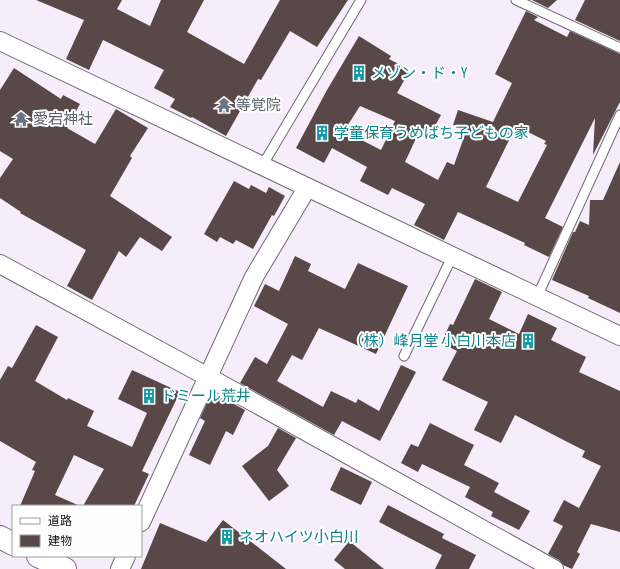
<svg xmlns="http://www.w3.org/2000/svg" width="620" height="569" font-family="'Sofia Sans Condensed','Noto Sans JP',sans-serif">
  <style>
    .building { fill: #584847; fill-rule: evenodd }
    .lines { fill: none; stroke-linecap: round; stroke-linejoin: round }
    .service-casing { stroke: #716975; stroke-width: 11 }
    .minor-casing { stroke: #716975; stroke-width: 20 }
    .tertiary-casing { stroke: #716975; stroke-width: 24 }
    .service { stroke: #fff; stroke-width: 9 }
    .minor { stroke: #fff; stroke-width: 18 }
    .tertiary { stroke: #fff; stroke-width: 22 }
    .labels { text-anchor: middle; dominant-baseline: central; stroke-width: 4; stroke-linejoin: round; paint-order: stroke }
    .culture-label { font-size: 15px; fill: #0d838f; stroke: #fdfdfd; text-anchor: start }
    .worship-label { font-size: 15px; fill: #5b616d; stroke: #fdfdfd; text-anchor: start }
  </style>
  <rect width="100%" height="100%" fill="#f6ecfa"/>
  <path class="building" d="M 36,0 L 122,0 L 117,9 L 150,26 L 161,0 L 204,0 L 187,32 L 244,64 L 280,0 L 348,0 L 317,47 L 290,31 L 261,80 L 258,79 L 226,136 L 192,117 L 191,118 L 170,107 L 175,99 L 154,88 L 164,70 L 103,40 L 89,70 L 66,59 L 84,20 Z
    M 532,0 L 557,0 L 548,8 Z
    M 585,0 L 620,0 L 620,41 L 575,20 Z
    M 526,11 L 538,17 L 534,20 L 567,37 L 570,31 L 620,54 L 620,102 L 593,155 L 595,118 L 545,218 L 563,227 L 549,257 L 524,245 L 525,243 L 458,212 L 444,240 L 414,225 L 425,204 L 392,188 L 388,195 L 360,181 L 367,167 L 332,148 L 324,163 L 296,148 L 327,90 L 359,36 L 391,56 L 389,59 L 410,70 L 397,93 L 441,115 L 428,139 L 418,134 L 405,162 L 438,180 L 447,162 L 454,165 L 467,129 L 453,125 L 458,110 L 493,122 L 512,83 L 495,74 ZM 360,106 L 395,121 L 381,150 L 344,131 ZM 516,126 L 546,141 L 544,144 L 547,145 L 518,202 L 486,187 Z
    M 14,68 L 61,99 L 63,95 L 80,104 L 67,128 L 95,144 L 116,109 L 148,128 L 130,156 L 132,158 L 110,196 L 172,237 L 162,251 L 140,237 L 126,257 L 119,251 L 92,300 L 67,286 L 86,250 L 20,213 L 21,212 L 0,198 L 0,178 L 13,159 L 0,151 L 0,90 Z
    M 620,162 L 620,313 L 588,298 L 589,296 L 552,280 L 573,232 L 575,232 L 580,221 L 589,225 L 590,200 L 603,200 Z
    M 234,181 L 249,189 L 251,185 L 266,193 L 269,187 L 285,196 L 274,216 L 272,215 L 253,249 L 236,240 L 233,244 L 220,237 L 217,242 L 204,234 Z
    M 295,256 L 311,264 L 308,271 L 345,289 L 358,263 L 408,286 L 376,354 L 319,328 L 302,360 L 292,355 L 277,381 L 323,407 L 331,391 L 356,403 L 358,399 L 379,411 L 401,365 L 416,372 L 380,441 L 342,421 L 334,435 L 240,383 L 255,357 L 267,364 L 288,324 L 254,306 L 265,284 L 279,291 Z
    M 475,279 L 502,292 L 489,319 L 519,334 L 528,314 L 557,328 L 551,340 L 586,357 L 579,372 L 620,391 L 620,532 L 591,524 L 577,552 L 580,554 L 572,569 L 563,565 L 559,560 L 548,554 L 563,526 L 553,521 L 564,500 L 579,508 L 601,466 L 582,457 L 585,451 L 515,415 L 501,443 L 474,430 L 488,402 L 442,380 L 457,351 L 441,343 L 450,324 L 453,325 Z
    M 36,325 L 58,337 L 35,381 L 67,400 L 68,398 L 94,411 L 87,426 L 132,447 L 147,413 L 118,399 L 132,370 L 180,392 L 142,471 L 149,474 L 134,506 L 83,506 L 104,469 L 74,455 L 55,495 L 80,506 L 20,506 L 35,471 L 32,470 L 36,462 L 0,441 L 0,380 L 8,366 L 12,368 Z
    M 212,392 L 245,410 L 233,435 L 226,431 L 210,465 L 189,455 L 205,421 L 200,418 Z
    M 430,423 L 474,445 L 464,465 L 499,483 L 494,492 L 530,511 L 519,530 L 491,516 L 493,512 L 465,497 L 470,487 L 422,464 L 418,472 L 401,463 L 411,444 L 418,447 Z
    M 278,428 L 296,438 L 277,470 L 289,486 L 269,501 L 242,466 L 268,446 Z
    M 341,467 L 372,482 L 361,505 L 330,490 Z
    M 388,505 L 444,534 L 442,538 L 476,555 L 469,569 L 435,569 L 442,555 L 379,522 Z
    M 223,520 L 286,569 L 141,569 L 160,523 L 206,542 Z
    M 349,541 L 384,569 L 345,569 L 334,560 Z"/>
  <g class="lines">
    <defs>
      <path id="service" d="M 516,0 L 620,48
        M 262,166 L 361,0
        M 537,297 L 620,115
        M 404,356 L 452,257"/>
      <path id="minor" d="M 0,41 L 620,336
        M 0,264 L 208,377 L 554,569
        M 141,522 L 254,277 L 307,188
        M 120,569 L 126,556"/>
      <path id="tertiary" d="M 0,537 L 13,544
        M 38,556 L 65,569"/>
    </defs>
    <use href="#service" class="service-casing"/>
    <use href="#minor" class="minor-casing"/>
    <use href="#tertiary" class="tertiary-casing"/>
    <use href="#service" class="service"/>
    <use href="#minor" class="minor"/>
    <use href="#tertiary" class="tertiary"/>
  </g>
  <defs>
    <symbol id="building-bare" viewBox="-9 -9 18 18"><path d="M-4-6H4V6H1V3H-1V6H-4ZM-2.5-4.3h1.7v1.8h-1.7ZM.8-4.3h1.7v1.8H.8ZM-2.5-1h1.7V.8h-1.7ZM.8-1h1.7V.8H.8Z" fill="#0f9aa8" stroke="#fdfdfd" stroke-width="2.5" paint-order="stroke"/></symbol>
    <symbol id="temple-bare" viewBox="-9 -9 18 18"><path d="M0-6L5-2H3V0L6.5 2.5H4V6H1.5V3h-3V6H-4V2.5H-6.5L-3 0V-2H-5Z" fill="#6b7280" stroke="#fdfdfd" stroke-width="2.5" paint-order="stroke"/></symbol>
  </defs>
  <g fill-rule="evenodd">
    <use href="#building-bare" x="348" y="62" width="22" height="22"/>
    <use href="#temple-bare" x="213" y="94" width="22" height="22"/>
    <use href="#temple-bare" x="10" y="108" width="22" height="22"/>
    <use href="#building-bare" x="311" y="122" width="22" height="22"/>
    <use href="#building-bare" x="517" y="330" width="22" height="22"/>
    <use href="#building-bare" x="138" y="385" width="22" height="22"/>
    <use href="#building-bare" x="216" y="526" width="22" height="22"/>
  </g>
  <g class="labels">
    <g class="culture-label">
      <text x="371" y="73">メゾン・ド・Y</text>
      <text x="334" y="133">学童保育うめばち子どもの家</text>
      <text x="516" y="341" text-anchor="end">（株）峰月堂 小白川本店</text>
      <text x="161" y="396">ドミール荒井</text>
      <text x="239" y="537">ネオハイツ小白川</text>
    </g>
    <g class="worship-label">
      <text x="236" y="105">等覚院</text>
      <text x="33" y="119">愛宕神社</text>
    </g>
  </g>
  <rect x="12" y="505" width="130" height="52" fill="#fdfdfd" stroke="#9f9d9f"/>
  <rect x="20" y="518" width="20" height="6" fill="#ffffff" stroke="#9f9d9f"/>
  <text x="48" y="525" font-size="12" fill="#110d12">道路</text>
  <rect x="20" y="535" width="20" height="12" fill="#584847" stroke="#9f9d9f"/>
  <text x="48" y="545" font-size="12" fill="#110d12">建物</text>
</svg>
